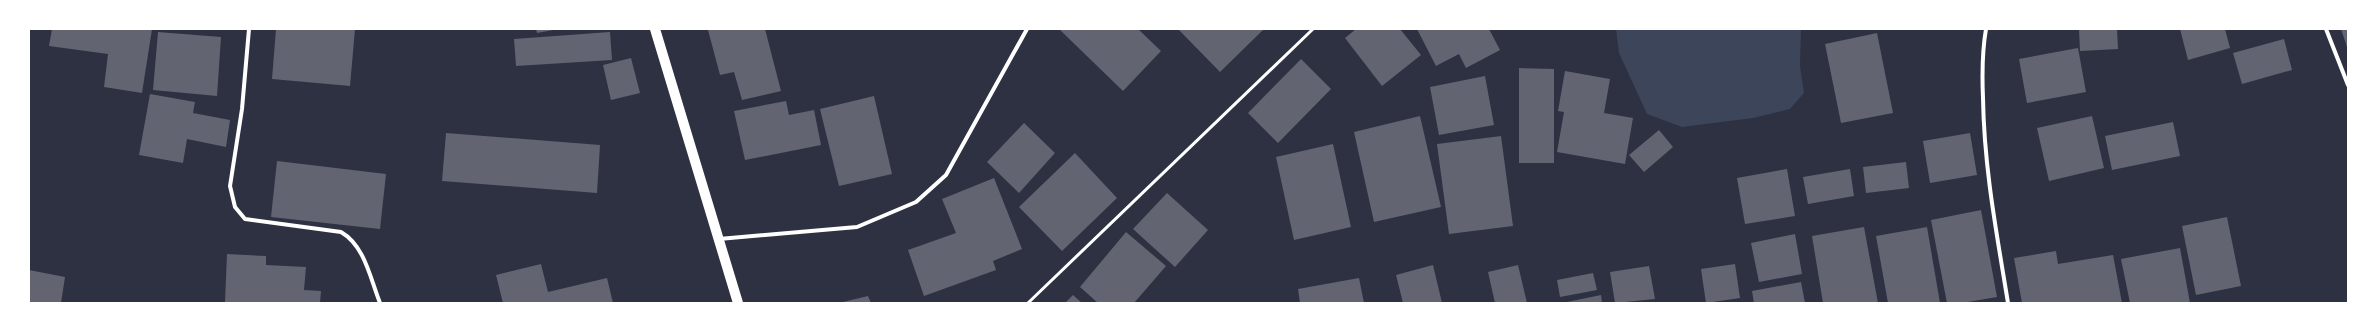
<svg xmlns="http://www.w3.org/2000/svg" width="2377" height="332" font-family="'DejaVu Sans',sans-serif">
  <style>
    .green { fill: #3c4559 }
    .building { fill: #626471 }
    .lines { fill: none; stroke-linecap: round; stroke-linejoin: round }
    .service { stroke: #fff; stroke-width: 3 }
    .minor { stroke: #fff; stroke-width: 4 }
    .primary { stroke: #fff; stroke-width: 10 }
  </style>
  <rect width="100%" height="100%" fill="#2d3142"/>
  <path class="green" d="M 1616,29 L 1801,29 L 1800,66 L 1804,93 L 1790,109 L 1753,118 L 1682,127 L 1647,114 L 1619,53 Z"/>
  <path class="building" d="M 52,29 L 152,29 L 142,93 L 104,87 L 108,54 L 49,46 Z
    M 276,29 L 355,29 L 350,86 L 272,79 Z
    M 536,29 L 553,29 L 553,30 L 537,33 Z
    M 711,29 L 765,29 L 781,91 L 742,100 L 734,72 L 720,75 L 708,30 Z
    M 1059,29 L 1138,29 L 1161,51 L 1123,91 Z
    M 1178,29 L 1264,29 L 1220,72 Z
    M 1356,29 L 1400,29 L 1421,55 L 1382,86 L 1345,38 Z
    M 1417,29 L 1489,29 L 1500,50 L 1466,68 L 1459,54 L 1436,66 Z
    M 2079,29 L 2117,29 L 2118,49 L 2080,51 Z
    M 2180,29 L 2225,29 L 2230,48 L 2188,60 Z
    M 2341,29 L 2348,29 L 2348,50 Z
    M 158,32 L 221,37 L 217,96 L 153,90 Z
    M 610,32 L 612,60 L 516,66 L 514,39 Z
    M 1877,33 L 1893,113 L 1841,123 L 1825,44 Z
    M 2284,39 L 2292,70 L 2242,84 L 2233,53 Z
    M 2078,48 L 2086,92 L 2027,103 L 2019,59 Z
    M 631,58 L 640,93 L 611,100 L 603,65 Z
    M 1301,59 L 1331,89 L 1278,143 L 1248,113 Z
    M 1519,68 L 1554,69 L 1554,163 L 1519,163 Z
    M 1565,71 L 1610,79 L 1604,113 L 1633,118 L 1625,164 L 1557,152 L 1564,112 L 1558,111 Z
    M 1485,76 L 1494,125 L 1439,135 L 1430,87 Z
    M 150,94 L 195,102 L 193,113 L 230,120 L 226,147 L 187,139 L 183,163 L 139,155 Z
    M 874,96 L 892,174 L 839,186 L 820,109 Z
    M 786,101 L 789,115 L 814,110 L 821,145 L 745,160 L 734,111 Z
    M 1420,116 L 1441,207 L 1374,222 L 1354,132 Z
    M 2092,116 L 2104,168 L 2049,181 L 2037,128 Z
    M 2173,122 L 2180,156 L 2112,170 L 2105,136 Z
    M 1024,123 L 1055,153 L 1019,193 L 987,162 Z
    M 1659,130 L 1673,147 L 1644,172 L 1629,155 Z
    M 446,133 L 600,145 L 597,193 L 442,181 Z
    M 1970,133 L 1977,175 L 1930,183 L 1923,141 Z
    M 1501,136 L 1513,226 L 1449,234 L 1437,144 Z
    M 1333,144 L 1351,227 L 1294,240 L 1276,157 Z
    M 1075,153 L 1117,198 L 1062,251 L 1019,207 Z
    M 277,161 L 386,174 L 380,229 L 271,217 Z
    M 1906,162 L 1909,188 L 1866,193 L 1863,167 Z
    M 1787,169 L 1795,216 L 1745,224 L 1737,178 Z
    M 1850,169 L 1854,196 L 1808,204 L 1803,177 Z
    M 994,178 L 1022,249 L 993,261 L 996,270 L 924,296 L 908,250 L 956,233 L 942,199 Z
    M 1167,193 L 1208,230 L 1175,267 L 1133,229 Z
    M 1981,210 L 1997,297 L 1962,303 L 1947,303 L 1931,220 Z
    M 2227,217 L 2241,286 L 2196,295 L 2182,226 Z
    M 1864,227 L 1878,303 L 1823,303 L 1812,236 Z
    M 1927,227 L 1940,303 L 1888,303 L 1876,236 Z
    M 1126,232 L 1166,266 L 1134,303 L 1098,303 L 1080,287 Z
    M 1795,234 L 1802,274 L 1759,282 L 1751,243 Z
    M 2180,248 L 2190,303 L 2130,303 L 2121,259 Z
    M 2056,251 L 2058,264 L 2113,255 L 2122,303 L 2022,303 L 2014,258 Z
    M 227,254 L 266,256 L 266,265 L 306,267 L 304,290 L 321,291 L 320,303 L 225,303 Z
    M 541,264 L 548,292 L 607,278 L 613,303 L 503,303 L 496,275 Z
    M 1735,264 L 1740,298 L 1706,303 L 1701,269 Z
    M 1433,265 L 1442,303 L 1403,303 L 1396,275 Z
    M 1518,265 L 1527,303 L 1495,303 L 1488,272 Z
    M 1649,266 L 1655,299 L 1615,303 L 1610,272 Z
    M 29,270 L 65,277 L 61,303 L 29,303 Z
    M 1593,273 L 1597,290 L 1560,297 L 1557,280 Z
    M 1359,278 L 1364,303 L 1300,303 L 1298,289 Z
    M 1801,282 L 1805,303 L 1754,303 L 1752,291 Z
    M 1073,295 L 1082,303 L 1065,303 Z
    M 1601,295 L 1602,303 L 1567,303 L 1567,302 Z
    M 868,296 L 871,303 L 843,303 L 843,302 Z"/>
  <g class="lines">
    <path class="service" d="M 1028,303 L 1313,29"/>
    <path class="minor" d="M 249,29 L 242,109 L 230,186 L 235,207 L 245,219 L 341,232 C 365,246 370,278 380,303
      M 1986,29 C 1982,52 1982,75 1983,98 C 1984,168 1997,235 2008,303
      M 2326,29 L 2348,85
      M 719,239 L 857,227 L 916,202 L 946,175 L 1027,29"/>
    <path class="primary" d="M 655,29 L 738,303"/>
  </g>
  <rect width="2377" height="332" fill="none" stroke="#ffffff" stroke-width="60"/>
</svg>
